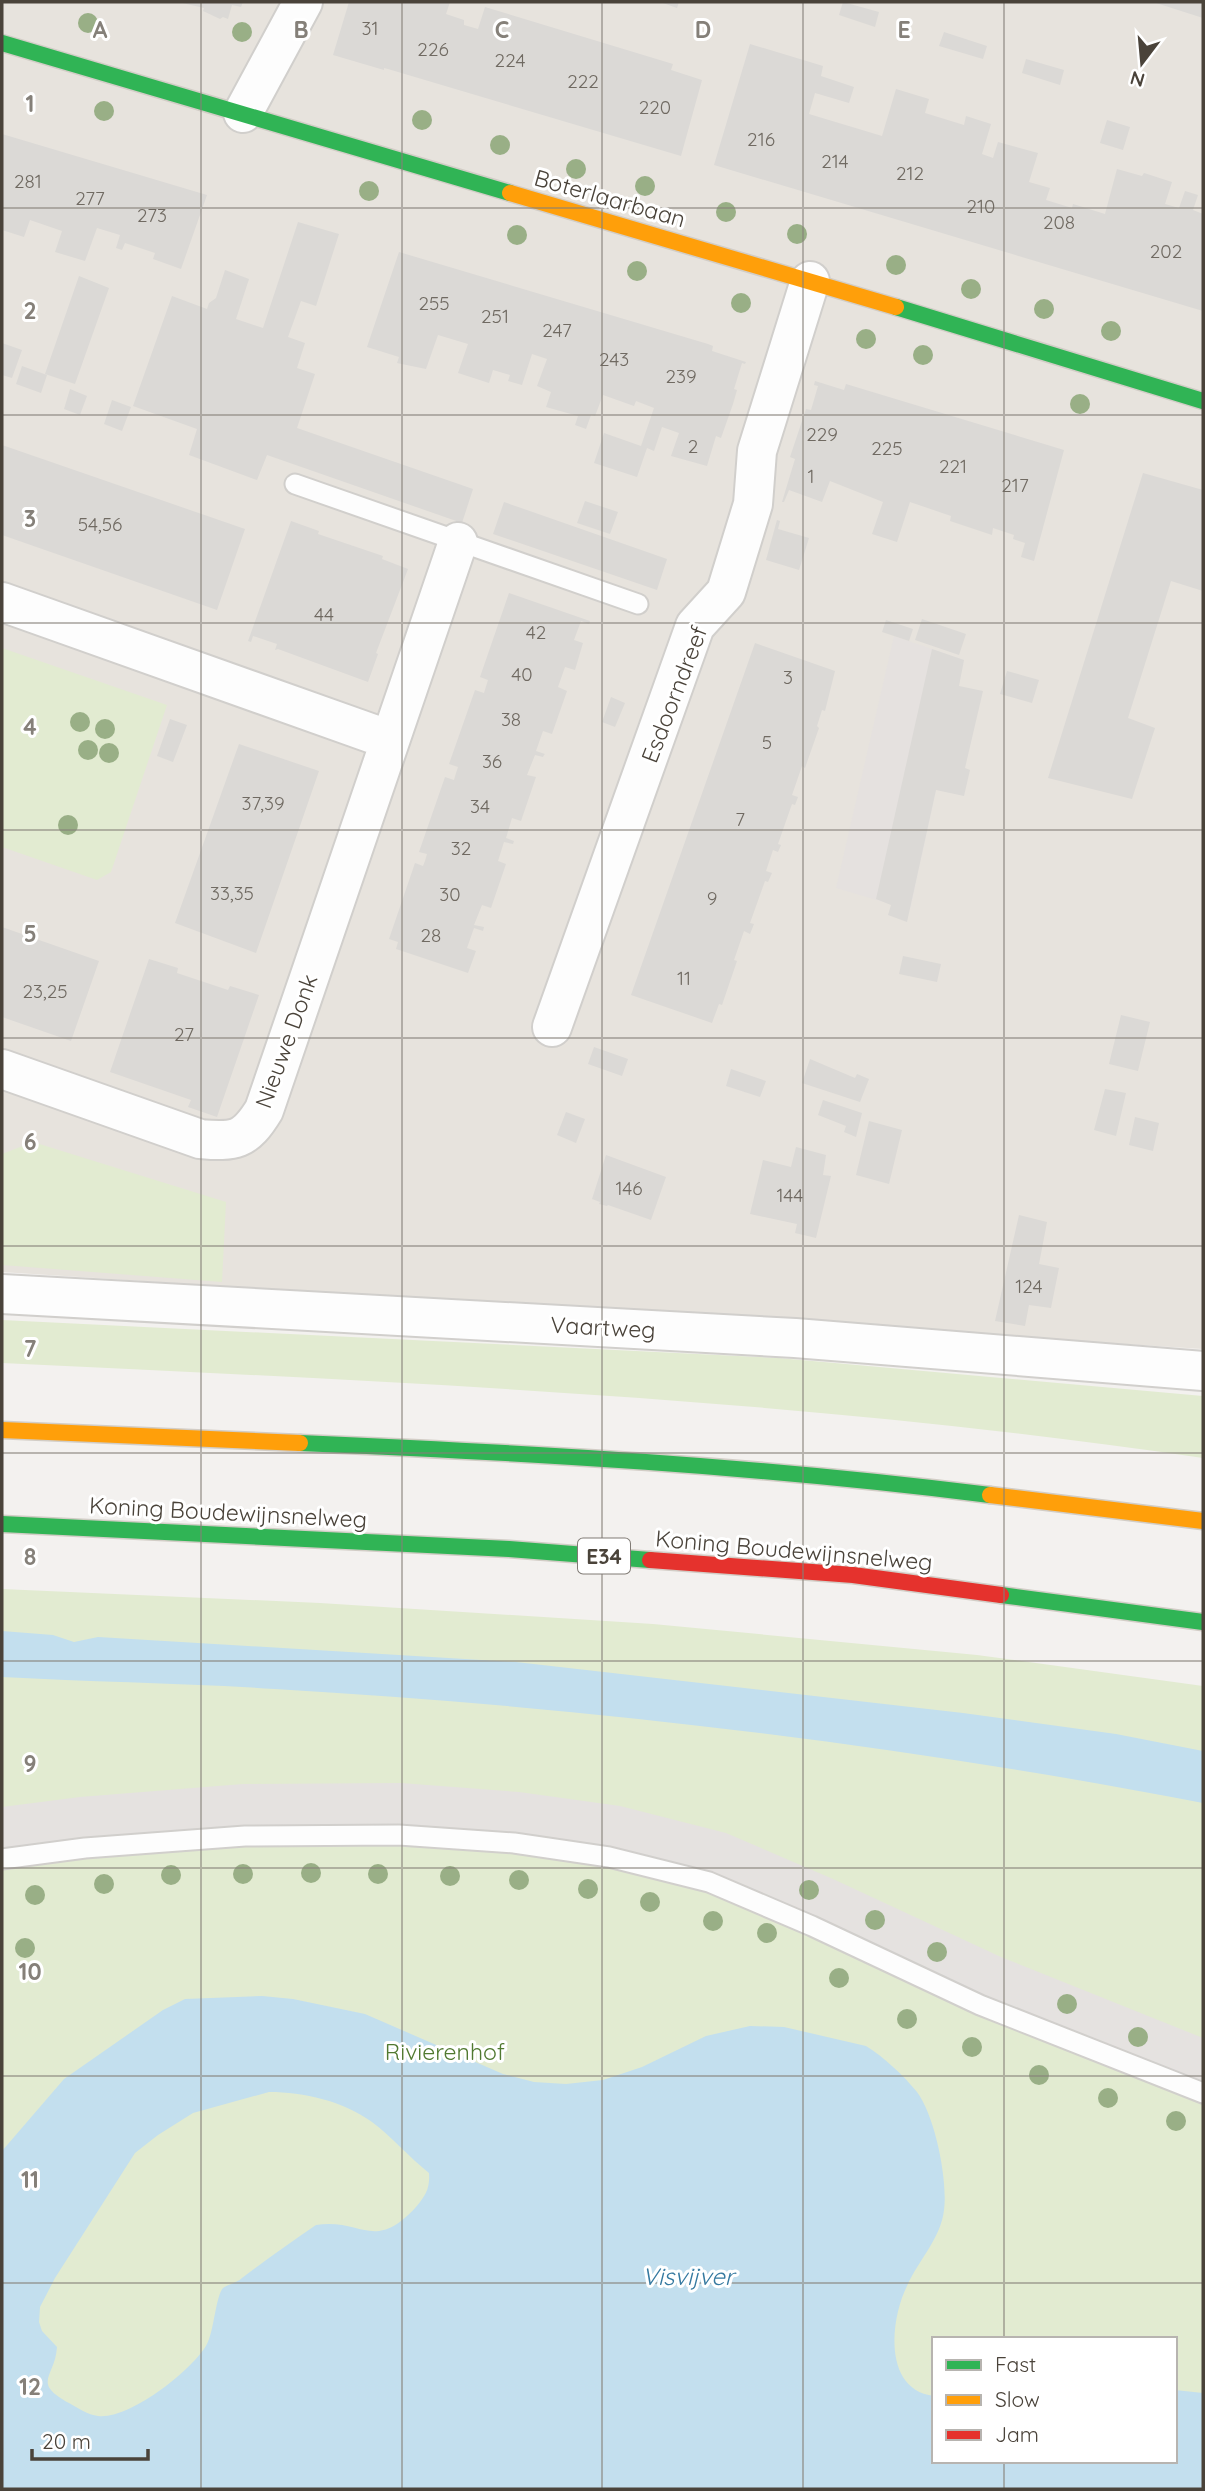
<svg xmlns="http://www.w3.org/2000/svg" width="1205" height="2491" font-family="Quicksand,sans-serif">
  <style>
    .residential { fill: #e7e3dd }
    .industrial { fill: #e5e1df }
    .green { fill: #e2ebd1; fill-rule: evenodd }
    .parking { fill: #e5e2e0 }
    .water { fill: #c3dfee; fill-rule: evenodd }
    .building { fill: #dbd9d6 }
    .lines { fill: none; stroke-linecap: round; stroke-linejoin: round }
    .lane-casing { stroke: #d1cfcc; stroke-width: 23 }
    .street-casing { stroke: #d1cfcc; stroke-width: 42 }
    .fast-casing { stroke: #d2cdc6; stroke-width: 19 }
    .slow-casing { stroke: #d2cdc6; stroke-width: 19 }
    .jam-casing { stroke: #d2cdc6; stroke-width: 19 }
    .lane { stroke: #fdfdfd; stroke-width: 19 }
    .street { stroke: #fdfdfd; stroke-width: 38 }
    .fast { stroke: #30b455; stroke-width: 16 }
    .slow { stroke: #ff9f0a; stroke-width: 16 }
    .jam { stroke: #e5322d; stroke-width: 16 }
    .tree { fill: #99af86 }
    .grid { fill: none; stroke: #858079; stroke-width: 2; stroke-opacity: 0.55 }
    .labels { text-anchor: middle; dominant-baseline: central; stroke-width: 6; stroke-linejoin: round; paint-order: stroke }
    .number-label { font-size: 19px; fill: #706a62 }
    .shield { fill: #fff; stroke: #807b75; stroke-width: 2 }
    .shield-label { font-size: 21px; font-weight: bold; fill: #4a433a }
    .street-label { font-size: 23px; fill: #4a433a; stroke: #fff }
    .park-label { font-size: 23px; fill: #507930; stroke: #fff }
    .water-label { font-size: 24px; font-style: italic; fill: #3579a0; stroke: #fff }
    .grid-label { font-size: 23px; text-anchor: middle; font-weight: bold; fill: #858079; stroke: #fff; stroke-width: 6; stroke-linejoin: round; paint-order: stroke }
  </style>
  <rect width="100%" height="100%" fill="#f3f1ef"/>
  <path class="residential" d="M 2,2 L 1203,2 L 1203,1349 L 2,1272 Z"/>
  <path class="industrial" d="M 894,636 L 964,660 L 910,910 L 836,888 Z"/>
  <path class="green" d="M 2,648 L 167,705 L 111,872 L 97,880 L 2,847 Z
    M 33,1142 L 226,1202 L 222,1282 L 2,1265 L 2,1154 Z
    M 2,1320 L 779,1358 L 1203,1396 L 1203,1458 C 806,1399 403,1382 2,1363 Z
    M 2,1589 L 320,1603 L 653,1624 L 977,1655 L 1203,1686 L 1203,2489 L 2,2489 ZM 934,2339 L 1175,2339 L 1175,2461 L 934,2461 Z"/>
  <path class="parking" d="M 401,1783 L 519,1792 L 620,1806 L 726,1833 L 833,1879 L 1001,1957 L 1203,2038 L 1203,2093 L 812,1926 L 609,1857 L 399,1835 L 2,1859 L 2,1807 L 80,1797 L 243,1784 Z"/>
  <path class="water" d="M 2,1631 L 53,1635 L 74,1642 L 98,1637 L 516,1662 L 963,1713 L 1116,1734 L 1203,1751 L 1203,1803 C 899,1744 584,1707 275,1689 C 184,1683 93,1682 2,1677 Z
    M 262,1996 L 293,1999 L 365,2014 L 503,2074 L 534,2082 L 566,2084 L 603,2080 L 642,2067 L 706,2036 L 750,2026 L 784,2027 L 866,2046 C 884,2057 904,2076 917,2092 C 935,2116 948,2180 944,2210 C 941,2238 918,2261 907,2286 C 890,2320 883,2390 934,2396 L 934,2461 L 1175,2461 L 1175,2390 L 1203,2393 L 1203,2489 L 2,2489 L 2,2151 L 64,2079 L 163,2010 L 185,1999 ZM 269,2092 C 304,2092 343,2101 372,2122 C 392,2137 409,2157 429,2173 C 430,2188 426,2195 416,2207 C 374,2253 362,2218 316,2225 C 291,2242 266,2260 242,2278 C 237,2283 228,2284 223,2288 C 216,2295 214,2331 207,2344 C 193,2370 129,2420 98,2416 C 88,2415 78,2408 69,2403 C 31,2382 55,2378 57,2347 L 42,2331 L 39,2322 L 40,2307 L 55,2278 L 135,2153 L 158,2135 L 193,2113 Z"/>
  <path class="building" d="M 178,2 L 243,2 L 241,7 L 232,5 L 228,19 L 223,17 L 220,19 L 203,11 L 204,8 Z
    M 349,2 L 450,2 L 446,14 L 464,20 L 464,25 L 478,29 L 485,7 L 673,64 L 671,70 L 702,80 L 681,156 L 388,69 L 384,68 L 384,70 L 333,55 Z
    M 660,2 L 679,2 L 677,8 Z
    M 843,2 L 879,12 L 875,27 L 839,15 Z
    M 1153,2 L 1203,2 L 1203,18 Z
    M 944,32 L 987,46 L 983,59 L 939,46 Z
    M 750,44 L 823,66 L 821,76 L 854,87 L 849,103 L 815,93 L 809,114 L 882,136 L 896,89 L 929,99 L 925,113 L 964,125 L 966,116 L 991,124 L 982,154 L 993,158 L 998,142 L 1038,153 L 1029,182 L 1050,188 L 1046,200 L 1072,208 L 1073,204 L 1105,214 L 1117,169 L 1142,176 L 1144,173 L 1172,182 L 1165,204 L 1179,208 L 1185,191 L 1198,195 L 1193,210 L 1203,214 L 1203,311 L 714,165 Z
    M 1026,59 L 1064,70 L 1060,85 L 1022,73 Z
    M 1107,120 L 1130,127 L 1123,150 L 1100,143 Z
    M 2,134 L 207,195 L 181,269 L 153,259 L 155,253 L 125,243 L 122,250 L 116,248 L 120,235 L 97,228 L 85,261 L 55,252 L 62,231 L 30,220 L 24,237 L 2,230 Z
    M 298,222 L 339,234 L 316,306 L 301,301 L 288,337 L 305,343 L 297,368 L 315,374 L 297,428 L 473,489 L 462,523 L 267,455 L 257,480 L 189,455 L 197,429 L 133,406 L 172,296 L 207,309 L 209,303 L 216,298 L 225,270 L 249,279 L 236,319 L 263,328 Z
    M 399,252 L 708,344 L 713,346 L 712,351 L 746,362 L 745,364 L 742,363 L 734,389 L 737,390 L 733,404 L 721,438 L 716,436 L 707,466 L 671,456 L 679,433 L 662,427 L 654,451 L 647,448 L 637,477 L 594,463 L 604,433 L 641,446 L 654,408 L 636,401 L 634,406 L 603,395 L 595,416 L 591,415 L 586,429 L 575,425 L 578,416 L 546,407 L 551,392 L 537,386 L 547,359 L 532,354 L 522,385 L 508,381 L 510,375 L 493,370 L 489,383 L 458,373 L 468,344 L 438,335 L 426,369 L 397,363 L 399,357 L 367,347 Z
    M 79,276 L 109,288 L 75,384 L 45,374 Z
    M 2,343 L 22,350 L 12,378 L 2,375 Z
    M 22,366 L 47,375 L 41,393 L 16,384 Z
    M 815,381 L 844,390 L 846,384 L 1064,450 L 1034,561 L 1021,557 L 1025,543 L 1013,539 L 1014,535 L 993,528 L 992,535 L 950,521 L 951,516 L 910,502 L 897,542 L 872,534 L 883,502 L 830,481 L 822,502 L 789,490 L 784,502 L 782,502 L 795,459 L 790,457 L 806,409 L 811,410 L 818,386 L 814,385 Z
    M 70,389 L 87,396 L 80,415 L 64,409 Z
    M 112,400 L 131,407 L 122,431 L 104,424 Z
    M 2,445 L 245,529 L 217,610 L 2,535 Z
    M 1143,473 L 1203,490 L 1203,591 L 1171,581 L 1128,718 L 1155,728 L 1132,799 L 1048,778 Z
    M 585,501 L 618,512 L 610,534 L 577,523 Z
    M 504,502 L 667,559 L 657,590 L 493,534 Z
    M 777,520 L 780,521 L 778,529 L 809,538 L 799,570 L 766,560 Z
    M 291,521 L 319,531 L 318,534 L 383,556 L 382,559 L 408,569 L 376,653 L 378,654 L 368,682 L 278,649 L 275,650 L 277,644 L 253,636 L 251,642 L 248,641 Z
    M 509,593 L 590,621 L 589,624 L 581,621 L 574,640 L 583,643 L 575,670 L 565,667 L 558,687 L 567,691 L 552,734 L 543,731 L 536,751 L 545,754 L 544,755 L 543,757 L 535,755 L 527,775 L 536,777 L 521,821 L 512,818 L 506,838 L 514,841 L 513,844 L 504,842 L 498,861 L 506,864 L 491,908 L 482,905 L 474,925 L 484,927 L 483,931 L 474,928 L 467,948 L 476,951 L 468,973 L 396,949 L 398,942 L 389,939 L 415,863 L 423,866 L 425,861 L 427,854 L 419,852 L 445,777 L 454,780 L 456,773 L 458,767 L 449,764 L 475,690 L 484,693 L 488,680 L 480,677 Z
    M 922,619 L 966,634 L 959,655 L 915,640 Z
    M 886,620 L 913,629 L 909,641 L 882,632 Z
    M 755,643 L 835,671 L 825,711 L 822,710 L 817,726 L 819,728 L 805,768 L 802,766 L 792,795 L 798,797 L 795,805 L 792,804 L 778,844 L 781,845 L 778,852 L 773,850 L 766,871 L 772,873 L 768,882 L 765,881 L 750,923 L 754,924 L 750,934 L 744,931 L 734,960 L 737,961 L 722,1005 L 719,1004 L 712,1023 L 631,995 Z
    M 932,649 L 964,660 L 959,686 L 983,691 L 965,768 L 970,770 L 964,796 L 936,790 L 907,922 L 888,915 L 891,905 L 876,899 Z
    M 1007,671 L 1039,680 L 1032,703 L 1000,694 Z
    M 611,697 L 625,703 L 615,727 L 602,722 Z
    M 170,719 L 187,725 L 173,762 L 157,756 Z
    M 239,744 L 319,771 L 256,953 L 175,923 Z
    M 2,927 L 99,961 L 71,1041 L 2,1017 Z
    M 903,956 L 941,964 L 937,982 L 899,974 Z
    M 149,959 L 178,968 L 177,973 L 228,990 L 230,986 L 259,995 L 217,1117 L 188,1107 L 191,1100 L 110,1072 Z
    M 1121,1015 L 1150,1022 L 1138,1071 L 1109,1064 Z
    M 594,1047 L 628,1059 L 622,1076 L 588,1064 Z
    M 810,1059 L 855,1078 L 857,1074 L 869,1079 L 860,1102 L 802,1083 Z
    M 731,1069 L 766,1081 L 760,1097 L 726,1086 Z
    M 1105,1089 L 1126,1093 L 1116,1136 L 1094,1130 Z
    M 823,1100 L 862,1113 L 856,1137 L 844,1132 L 846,1126 L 818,1115 Z
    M 566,1112 L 585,1119 L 576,1143 L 557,1135 Z
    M 1135,1117 L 1159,1123 L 1153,1151 L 1129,1145 Z
    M 869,1121 L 902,1130 L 889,1184 L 856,1175 Z
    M 796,1147 L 826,1155 L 823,1175 L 831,1176 L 816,1238 L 795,1233 L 797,1224 L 750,1214 L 763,1160 L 791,1167 Z
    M 606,1155 L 666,1177 L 651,1220 L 608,1205 L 607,1206 L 599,1204 L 600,1202 L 592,1199 Z
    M 1019,1215 L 1047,1222 L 1039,1264 L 1059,1268 L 1051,1308 L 1029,1305 L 1025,1326 L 995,1321 Z"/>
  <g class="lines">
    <defs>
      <path id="lane" d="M 295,484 L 638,604
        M 2,1859 L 85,1848 L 245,1836 L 399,1835 L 514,1843 L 609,1857 L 709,1882 L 812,1926 L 980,2005 L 1203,2093"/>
      <path id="street" d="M 243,113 L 303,2
        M 2,602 L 390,740
        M 552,1027 L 695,626 L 726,592 L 753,504 L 757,451 L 810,281
        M 2,1069 L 200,1139 C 235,1142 245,1141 264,1110 L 458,542
        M 2,1294 L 795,1338 L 1203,1371"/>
      <path id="fast" d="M 2,43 L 510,193
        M 896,307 L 1203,401
        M 300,1443 C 531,1453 761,1466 990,1495
        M 2,1524 L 509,1549 L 650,1560
        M 1001,1595 L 1203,1622"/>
      <path id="slow" d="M 510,193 L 896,307
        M 2,1430 L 300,1443
        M 990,1495 L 1203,1521"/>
      <path id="jam" d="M 650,1560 L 853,1575 L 1001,1595"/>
    </defs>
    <use href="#lane" class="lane-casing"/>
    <use href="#street" class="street-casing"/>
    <use href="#fast" class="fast-casing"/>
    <use href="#slow" class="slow-casing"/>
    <use href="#jam" class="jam-casing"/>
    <use href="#lane" class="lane"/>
    <use href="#street" class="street"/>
    <use href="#fast" class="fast"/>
    <use href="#slow" class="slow"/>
    <use href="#jam" class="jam"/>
  </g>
  <g class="tree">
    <circle cx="88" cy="23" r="10"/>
    <circle cx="242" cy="32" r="10"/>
    <circle cx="104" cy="111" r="10"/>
    <circle cx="422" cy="120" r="10"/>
    <circle cx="500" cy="145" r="10"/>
    <circle cx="576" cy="169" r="10"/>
    <circle cx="645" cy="186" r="10"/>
    <circle cx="369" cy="191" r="10"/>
    <circle cx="726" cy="212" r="10"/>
    <circle cx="797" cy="234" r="10"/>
    <circle cx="517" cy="235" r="10"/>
    <circle cx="896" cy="265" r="10"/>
    <circle cx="637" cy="271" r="10"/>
    <circle cx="971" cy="289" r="10"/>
    <circle cx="741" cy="303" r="10"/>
    <circle cx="1044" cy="309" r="10"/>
    <circle cx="1111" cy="331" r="10"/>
    <circle cx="866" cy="339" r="10"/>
    <circle cx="923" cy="355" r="10"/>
    <circle cx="1080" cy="404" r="10"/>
    <circle cx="80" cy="722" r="10"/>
    <circle cx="105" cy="729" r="10"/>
    <circle cx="88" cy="750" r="10"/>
    <circle cx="109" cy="753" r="10"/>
    <circle cx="68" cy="825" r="10"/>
    <circle cx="311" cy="1873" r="10"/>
    <circle cx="243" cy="1874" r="10"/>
    <circle cx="378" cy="1874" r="10"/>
    <circle cx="171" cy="1875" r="10"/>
    <circle cx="450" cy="1876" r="10"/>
    <circle cx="519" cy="1880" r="10"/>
    <circle cx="104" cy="1884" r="10"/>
    <circle cx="588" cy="1889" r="10"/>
    <circle cx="809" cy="1890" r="10"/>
    <circle cx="35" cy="1895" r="10"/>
    <circle cx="650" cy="1902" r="10"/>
    <circle cx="875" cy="1920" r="10"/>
    <circle cx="713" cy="1921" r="10"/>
    <circle cx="767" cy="1933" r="10"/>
    <circle cx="25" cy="1948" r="10"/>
    <circle cx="937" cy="1952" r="10"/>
    <circle cx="839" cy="1978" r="10"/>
    <circle cx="1067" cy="2004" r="10"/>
    <circle cx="907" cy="2019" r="10"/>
    <circle cx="1138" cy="2037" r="10"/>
    <circle cx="972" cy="2047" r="10"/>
    <circle cx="1039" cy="2075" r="10"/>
    <circle cx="1108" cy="2098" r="10"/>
    <circle cx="1176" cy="2121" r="10"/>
  </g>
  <path class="grid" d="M 201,2 L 201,2489M 402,2 L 402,2489M 602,2 L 602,2489M 803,2 L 803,2489M 1004,2 L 1004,2339M 2,208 L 1203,208M 2,415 L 1203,415M 2,623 L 1203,623M 2,830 L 1203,830M 2,1038 L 1203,1038M 2,1246 L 1203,1246M 2,1453 L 1203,1453M 2,1661 L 1203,1661M 2,1868 L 1203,1868M 2,2076 L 1203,2076M 2,2283 L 1203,2283M 1004,2461 L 1004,2489"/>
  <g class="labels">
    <g class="number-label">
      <text x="370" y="28">31</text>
      <text x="433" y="49">226</text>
      <text x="510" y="60">224</text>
      <text x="583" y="81">222</text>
      <text x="655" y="107">220</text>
      <text x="761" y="139">216</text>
      <text x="835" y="161">214</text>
      <text x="910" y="173">212</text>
      <text x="28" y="181">281</text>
      <text x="90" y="198">277</text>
      <text x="981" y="206">210</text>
      <text x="152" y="215">273</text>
      <text x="1059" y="222">208</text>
      <text x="1166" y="251">202</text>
      <text x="434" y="303">255</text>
      <text x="495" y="316">251</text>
      <text x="557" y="330">247</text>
      <text x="614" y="359">243</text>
      <text x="681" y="376">239</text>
      <text x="822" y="434">229</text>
      <text x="693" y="446">2</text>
      <text x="887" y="448">225</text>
      <text x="953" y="466">221</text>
      <text x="811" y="476">1</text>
      <text x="1015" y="485">217</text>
      <text x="100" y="524">54,56</text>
      <text x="324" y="614">44</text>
      <text x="536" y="632">42</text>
      <text x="522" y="674">40</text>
      <text x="788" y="677">3</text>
      <text x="511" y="719">38</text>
      <text x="767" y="742">5</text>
      <text x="492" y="761">36</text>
      <text x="263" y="803">37,39</text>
      <text x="480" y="806">34</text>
      <text x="740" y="819">7</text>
      <text x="461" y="848">32</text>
      <text x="232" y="893">33,35</text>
      <text x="450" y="894">30</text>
      <text x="712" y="898">9</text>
      <text x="431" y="935">28</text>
      <text x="684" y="978">11</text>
      <text x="45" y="991">23,25</text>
      <text x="184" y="1034">27</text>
      <text x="629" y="1188">146</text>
      <text x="790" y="1195">144</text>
      <text x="1029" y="1286">124</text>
    </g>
    <rect class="shield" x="578" y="1538.5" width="52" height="35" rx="5"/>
    <g class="shield-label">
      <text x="604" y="1556">E34</text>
    </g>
    <g class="street-label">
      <text transform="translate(610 198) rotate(16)">Boterlaarbaan</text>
      <text transform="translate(674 694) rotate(-69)">Esdoorndreef</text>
      <text transform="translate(286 1041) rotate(-70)">Nieuwe Donk</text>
      <text transform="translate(603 1327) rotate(3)">Vaartweg</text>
      <text transform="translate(228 1512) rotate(3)">Koning Boudewijnsnelweg</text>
      <text transform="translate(794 1550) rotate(5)">Koning Boudewijnsnelweg</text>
    </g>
    <g class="park-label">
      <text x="445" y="2051">Rivierenhof</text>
    </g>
    <g class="water-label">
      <text x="688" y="2276">Visvijver</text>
    </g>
  </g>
  <g class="grid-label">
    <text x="100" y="38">A</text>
    <text x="301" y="38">B</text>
    <text x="502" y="38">C</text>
    <text x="703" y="38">D</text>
    <text x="904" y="38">E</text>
    <text x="30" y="112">1</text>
    <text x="30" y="319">2</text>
    <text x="30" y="527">3</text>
    <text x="30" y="735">4</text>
    <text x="30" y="942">5</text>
    <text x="30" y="1150">6</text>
    <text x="30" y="1357">7</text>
    <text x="30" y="1565">8</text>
    <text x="30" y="1772">9</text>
    <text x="30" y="1980">10</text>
    <text x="30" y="2188">11</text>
    <text x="30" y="2395">12</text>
  </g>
  <rect width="1205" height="2491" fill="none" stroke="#4a433a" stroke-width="7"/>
  <rect x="932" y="2337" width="245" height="126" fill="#ffffff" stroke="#b7b4b0" stroke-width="2"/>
  <rect x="946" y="2360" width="35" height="10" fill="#30b455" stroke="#b7b4b0" stroke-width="2"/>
  <text x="995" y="2372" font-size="21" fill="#4a433a">Fast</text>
  <rect x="946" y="2395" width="35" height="10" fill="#ff9f0a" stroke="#b7b4b0" stroke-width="2"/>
  <text x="995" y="2407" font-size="21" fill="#4a433a">Slow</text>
  <rect x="946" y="2430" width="35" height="10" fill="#e5322d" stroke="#b7b4b0" stroke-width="2"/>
  <text x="995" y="2442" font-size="21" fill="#4a433a">Jam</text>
  <g transform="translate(1142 63) rotate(196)" stroke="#ffffff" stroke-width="5" paint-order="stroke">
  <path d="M0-5L12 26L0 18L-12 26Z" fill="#4a433a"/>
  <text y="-10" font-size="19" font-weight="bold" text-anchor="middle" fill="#4a433a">N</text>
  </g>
  <path d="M32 2449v10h116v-10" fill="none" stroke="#4a433a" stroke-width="3.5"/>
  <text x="42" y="2449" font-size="21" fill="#4a433a" stroke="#ffffff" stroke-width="5" paint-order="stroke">20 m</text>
</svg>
